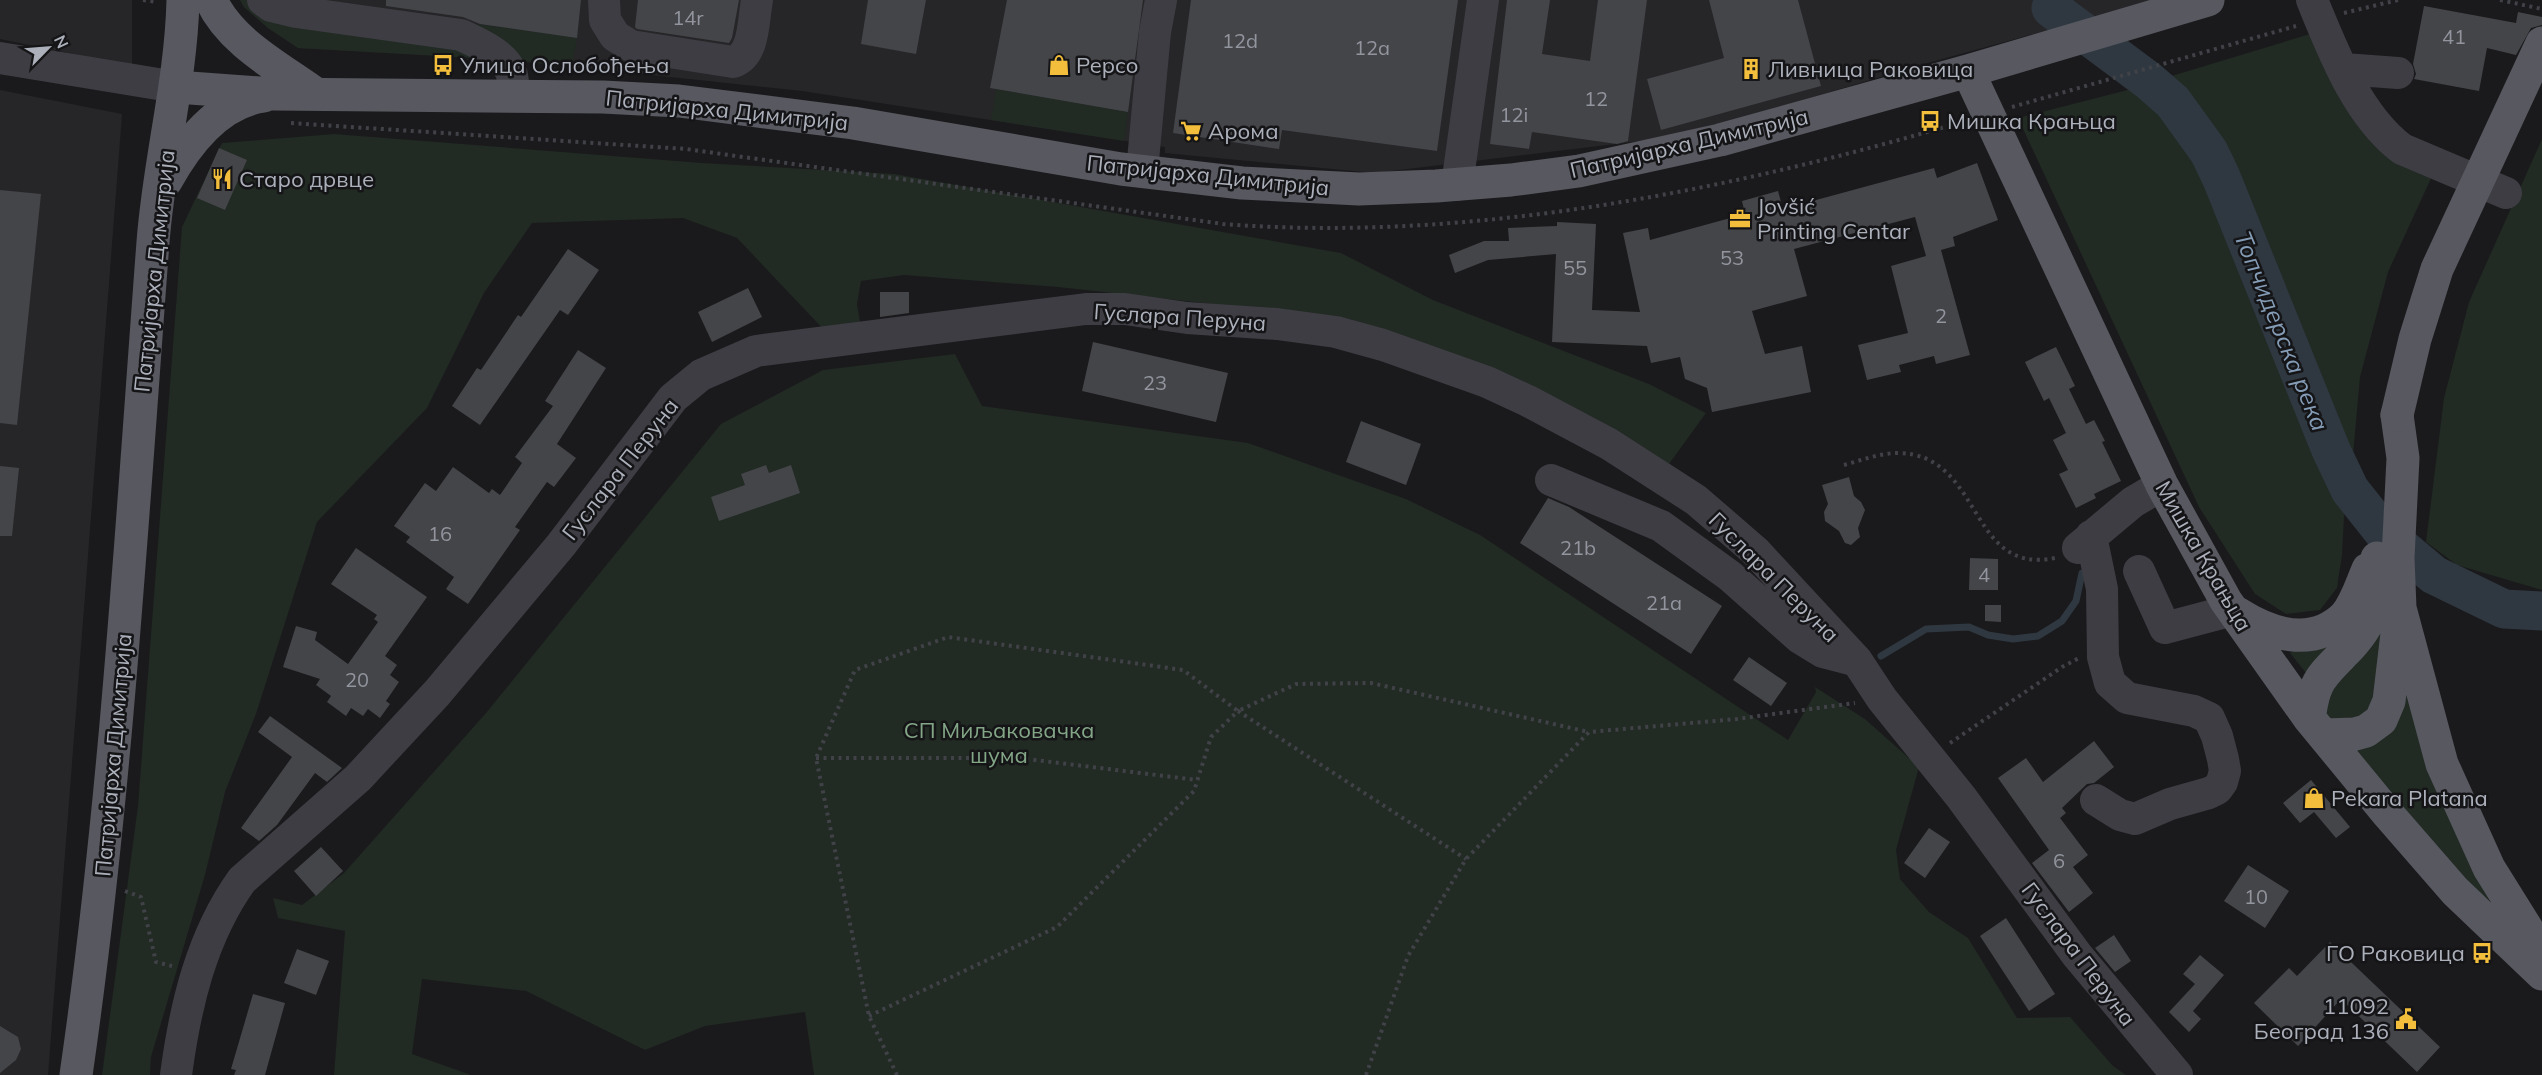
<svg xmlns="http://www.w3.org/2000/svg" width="2542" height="1075" font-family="Mulish,sans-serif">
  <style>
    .built { fill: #262629 }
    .green { fill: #212a23 }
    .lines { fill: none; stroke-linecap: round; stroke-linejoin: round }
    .stream { stroke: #2f3840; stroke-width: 7 }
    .river { stroke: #2f3840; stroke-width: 39 }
    .building { fill: #444549 }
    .path { stroke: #414248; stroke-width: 4; stroke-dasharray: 3 4.5; stroke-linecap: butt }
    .minor { stroke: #3d3d43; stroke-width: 32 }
    .major { stroke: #575860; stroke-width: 33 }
    .major-bridge { stroke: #575860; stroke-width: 33 }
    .labels { text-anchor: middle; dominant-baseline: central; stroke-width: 5; stroke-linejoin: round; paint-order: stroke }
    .number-label { font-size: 20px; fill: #92959e }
    .poi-label { font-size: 22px; fill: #acb0bb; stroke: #151517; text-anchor: start }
    .street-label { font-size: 22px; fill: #acb0bb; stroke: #151517 }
    .park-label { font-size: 22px; fill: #83a687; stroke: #151517 }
    .water-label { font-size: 24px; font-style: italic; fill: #849cb6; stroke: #151517 }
  </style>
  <rect width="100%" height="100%" fill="#1a1a1c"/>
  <path class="built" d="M 0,0 L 132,0 L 132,66 L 0,39 Z
    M 240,0 L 2159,0 L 1924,64 L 1682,136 L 1374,173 L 1165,153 L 1165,147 L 802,91 L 502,59 L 298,48 L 268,28 L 244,7 Z
    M 0,90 L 122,114 L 48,1075 L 0,1075 Z"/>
  <path class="green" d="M 240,0 L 256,0 L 431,37 L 490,59 L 298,48 L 268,28 L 244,7 Z
    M 477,24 L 577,38 L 572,66 L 526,62 Z
    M 2310,34 L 2434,172 L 2388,272 L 2360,377 L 2351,479 L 2227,176 L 2197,122 L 2165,78 Z
    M 2143,86 C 2167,107 2186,129 2204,157 L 2310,419 L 2345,498 L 2342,555 L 2337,588 L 2320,610 L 2286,614 L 2255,594 L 2199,507 L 2018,118 Z
    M 996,89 L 1128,112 L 1124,141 L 991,120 Z
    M 334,134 L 702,163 L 894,174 L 1341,253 L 1433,300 L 1649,384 L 1706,413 L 1669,464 L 1509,377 L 1350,319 L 1058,287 L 904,275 L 861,281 L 857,304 L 861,328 L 827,333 L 737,238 L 683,218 L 532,223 L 484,293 L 427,408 L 317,522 L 256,714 L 225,792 L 205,875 L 151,1057 L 150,1075 L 102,1075 L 138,806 L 182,227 L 222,143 Z
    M 2542,139 L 2542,590 L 2457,565 L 2426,542 L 2444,398 L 2469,302 Z
    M 955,354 L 982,406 L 1248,443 L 1406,499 L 1480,535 L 1788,740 L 1816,692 L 1815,687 L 1865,719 L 1919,767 L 1896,850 L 1900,879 L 1929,912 L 1968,938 L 2017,1018 L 2070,1017 L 2113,1066 L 2126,1075 L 814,1075 L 805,1012 L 705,1026 L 645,1050 L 526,991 L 422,979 L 412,1054 L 471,1075 L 334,1075 L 345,931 L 278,918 L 273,898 L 302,905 L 344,873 L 486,713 L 721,424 L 823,370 Z
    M 2388,614 L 2373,717 L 2328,722 L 2323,702 Z
    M 2333,639 L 2306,673 L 2290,653 L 2302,644 Z
    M 2408,691 L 2492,900 L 2489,900 L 2475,889 L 2353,750 L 2405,699 Z"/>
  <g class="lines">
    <path class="stream" d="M 1881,656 L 1926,629 L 1969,627 L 1988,635 L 2013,639 L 2038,636 L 2062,621 L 2076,601 L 2082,573"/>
    <path class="river" d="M 2051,8 L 2149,81 L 2173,102 L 2209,152 L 2221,177 L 2331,450 L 2350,490 L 2385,534 L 2434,575 L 2504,609 L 2542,611"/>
  </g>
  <path class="building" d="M 386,0 L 581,0 L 577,38 L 480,24 L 463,17 L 386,6 Z
    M 638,0 L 739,0 L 732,38 L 729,43 L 637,29 L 635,27 Z
    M 868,0 L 926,0 L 916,54 L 861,44 Z
    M 1007,0 L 1143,0 L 1128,112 L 990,88 Z
    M 1191,0 L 1458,0 L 1437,151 L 1282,130 L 1279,149 L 1173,133 Z
    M 1507,0 L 1550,0 L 1542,54 L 1590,61 L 1598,0 L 1647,0 L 1628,141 L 1617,144 L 1532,132 L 1529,149 L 1490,144 Z
    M 1709,0 L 1798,0 L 1821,86 L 1661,130 L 1647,79 L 1724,58 Z
    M 2424,6 L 2516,23 L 2518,12 L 2542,17 L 2542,25 L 2531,28 L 2516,55 L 2487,48 L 2479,91 L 2414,79 L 2416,74 L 2413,64 Z
    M 219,148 L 247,160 L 225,210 L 197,198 Z
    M 1977,163 L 1998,220 L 1953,237 L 1955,246 L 1941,250 L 1970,355 L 1936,364 L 1934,356 L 1899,365 L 1901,372 L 1867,380 L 1858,345 L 1908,333 L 1891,266 L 1926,256 L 1915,217 L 1794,249 L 1807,296 L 1752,311 L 1765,354 L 1802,346 L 1811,392 L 1712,412 L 1707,388 L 1685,379 L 1680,357 L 1651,363 L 1647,346 L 1552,342 L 1556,254 L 1488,260 L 1455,273 L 1449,255 L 1484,241 L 1509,241 L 1508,228 L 1557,226 L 1557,222 L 1596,224 L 1592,310 L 1640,312 L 1623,233 L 1648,228 L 1650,240 L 1745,214 L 1742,201 L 1778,191 L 1783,209 L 1934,168 L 1937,178 Z
    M 0,190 L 41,194 L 17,425 L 0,423 Z
    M 568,249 L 599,270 L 568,315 L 560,310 L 480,425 L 452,406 L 477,368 L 481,370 L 518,315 L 521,317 Z
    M 748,288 L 762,317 L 712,342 L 698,312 Z
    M 880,292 L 909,292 L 909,313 L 880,317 Z
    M 1093,342 L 1228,373 L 1216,422 L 1082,391 Z
    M 2056,347 L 2075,386 L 2069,389 L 2086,424 L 2094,420 L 2105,441 L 2102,442 L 2121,481 L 2094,494 L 2096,498 L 2076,508 L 2059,474 L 2068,470 L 2053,440 L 2066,433 L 2049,398 L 2044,401 L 2025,362 Z
    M 578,350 L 606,368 L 557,444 L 576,458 L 554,487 L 547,482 L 515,527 L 520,530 L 468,604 L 446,589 L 454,577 L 406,542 L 410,537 L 394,526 L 425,483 L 436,491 L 453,467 L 489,493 L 492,489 L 500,495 L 522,463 L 515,457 L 553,406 L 545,401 Z
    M 1361,421 L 1421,444 L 1406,485 L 1346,462 Z
    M 766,465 L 769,473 L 791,465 L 800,493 L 719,521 L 711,497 L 745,485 L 741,474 Z
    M 0,466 L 19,468 L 12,536 L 0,536 Z
    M 1849,477 L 1854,496 L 1861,502 L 1865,510 L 1858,528 L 1860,537 L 1851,545 L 1845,543 L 1839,531 L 1825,521 L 1824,512 L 1828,504 L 1822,485 Z
    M 1548,498 L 1569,507 L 1722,606 L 1691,654 L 1520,543 Z
    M 356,548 L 427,597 L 385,656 L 397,665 L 390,675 L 399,682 L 386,701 L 390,704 L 380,718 L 368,709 L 363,716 L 351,708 L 346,716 L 327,702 L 331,696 L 316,685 L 320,679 L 283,667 L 296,626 L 317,632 L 315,640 L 348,664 L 378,622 L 374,619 L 377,615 L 331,584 Z
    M 1970,558 L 1998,559 L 1998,590 L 1969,590 Z
    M 1985,605 L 2001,605 L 2001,622 L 1985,621 Z
    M 1749,657 L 1787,683 L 1771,706 L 1733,680 Z
    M 270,716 L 342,768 L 327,782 L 315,773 L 277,825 L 259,841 L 241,828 L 292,757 L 258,732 Z
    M 2094,741 L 2114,767 L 2094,783 L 2087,784 L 2062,808 L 2066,813 L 2060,818 L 2088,855 L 2073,867 L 2093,893 L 2069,912 L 2032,863 L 2049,850 L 1998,778 L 2026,758 L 2043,782 Z
    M 2311,780 L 2350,827 L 2336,838 L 2314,812 L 2300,823 L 2283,803 Z
    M 1929,828 L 1950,842 L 1925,878 L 1904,863 Z
    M 321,847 L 343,871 L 316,896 L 294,871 Z
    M 2248,865 L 2289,891 L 2265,928 L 2224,901 Z
    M 2006,918 L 2055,994 L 2029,1011 L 1980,936 Z
    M 2114,935 L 2131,961 L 2115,972 L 2095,948 Z
    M 2330,942 L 2440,1047 L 2417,1072 L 2341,999 L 2298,1046 L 2254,1003 L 2289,968 L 2297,976 Z
    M 297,949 L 329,961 L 316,995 L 284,983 Z
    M 2200,955 L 2224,975 L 2193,1011 L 2201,1019 L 2189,1032 L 2169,1012 L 2195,984 L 2183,974 Z
    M 253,994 L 285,1003 L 265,1075 L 234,1075 L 236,1070 L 231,1069 Z
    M 0,1026 L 18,1037 L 21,1049 L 16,1060 L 0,1073 Z"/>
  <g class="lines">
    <path class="path" d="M 143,0 L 157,2
      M 2500,0 L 2542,9
      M 2344,13 L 2398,0
      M 2012,107 L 2296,26
      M 291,123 L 686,149 L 1223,224 C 1469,243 1729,191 1965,121
      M 1844,465 C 1862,460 1880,453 1898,453 C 1984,454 1967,576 2055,558
      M 1950,743 L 2062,667 L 2079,658
      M 816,758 L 1019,758 L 1197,780
      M 125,891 L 141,897 L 156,962 L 172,966
      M 869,1016 L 1057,927 L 1194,791 L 1211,737 L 1238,711 L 1466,859
      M 897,1075 L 869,1016 L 816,758 L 855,670 L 948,637 L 1183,670 L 1238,711 L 1296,684 L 1371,683 L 1589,732
      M 1366,1075 L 1408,956 L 1466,859 L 1589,732 L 1737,719 L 1855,703"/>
    <path class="minor" d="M 263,0 L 271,6 L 296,12 L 461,35 C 478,43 504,54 511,72 C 514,80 513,89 514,96
      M 604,0 L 605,20 L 615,36 L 631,46 L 733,62 C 755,55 753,20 757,0
      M 2312,0 C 2333,51 2357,115 2402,149 L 2506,193
      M 0,58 L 176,87
      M 2344,69 L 2398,73
      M 1142,171 L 1155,32 L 1161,0
      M 1457,185 L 1483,0
      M 1551,480 L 1661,526 L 1730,576 L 1800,638 L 1823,652 L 1850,659
      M 2091,536 L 2102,589 L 2103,657 L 2110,683 L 2127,698 L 2194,711 L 2209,718 L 2217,736 L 2223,759 L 2225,771 L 2222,782 L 2217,789 L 2209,793 L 2170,804 L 2135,819 L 2120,815 L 2096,800
      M 2078,548 L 2133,502 L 2162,485
      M 2139,571 L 2165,628 L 2233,610
      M 176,1075 C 185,1007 201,937 242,880 L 358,778 L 437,693 L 561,545 L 673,398 L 701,375 L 756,351 L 1086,309 L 1125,309 L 1187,318 L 1277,324 L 1336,332 L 1383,345 L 1487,382 L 1528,401 L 1609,444 L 1696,500 L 1755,551 L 1857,661 L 1882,699 L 1961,797 L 2077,955 L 2177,1075"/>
    <path class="major" d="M 211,0 C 231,43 279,67 316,94
      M 1968,71 L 2162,485 L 2226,601 L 2309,718 L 2388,814 L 2455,891 L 2542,974
      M 176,87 L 273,94 L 603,97 L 679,101 L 853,123 L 1121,169 L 1242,183 L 1359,189 L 1436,186 L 1511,180 L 1579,171 L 1720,140 L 1968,71 L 2208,0
      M 166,181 C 187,143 219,102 264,96
      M 2400,608 L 2442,764 L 2489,868 L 2542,953
      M 2237,613 C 2270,634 2312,649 2345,616 C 2356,603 2361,585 2368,569
      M 2309,718 C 2311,708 2312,696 2317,686 C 2322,674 2334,664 2343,654 C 2374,624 2380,600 2377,558
      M 2324,735 L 2355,734 L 2366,731 L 2381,720 L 2389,701 L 2400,608 L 2398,558 L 2403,458 L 2397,415
      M 76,1075 C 116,799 132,520 153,242 C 159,161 181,82 183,0"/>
    <path class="major-bridge" d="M 2397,415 L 2415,339 L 2437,269 L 2542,43"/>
  </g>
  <defs>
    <symbol id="bus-bare" viewBox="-9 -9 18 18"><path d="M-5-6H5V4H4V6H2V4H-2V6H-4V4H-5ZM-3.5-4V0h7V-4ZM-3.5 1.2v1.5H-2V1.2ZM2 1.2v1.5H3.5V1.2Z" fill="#f3be3b" stroke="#151517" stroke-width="2.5" paint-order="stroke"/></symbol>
    <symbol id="shop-bare" viewBox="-9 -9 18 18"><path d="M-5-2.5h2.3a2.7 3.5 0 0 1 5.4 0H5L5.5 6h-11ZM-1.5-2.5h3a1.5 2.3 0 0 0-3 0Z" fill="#f3be3b" stroke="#151517" stroke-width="2.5" paint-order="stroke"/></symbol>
    <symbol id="building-bare" viewBox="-9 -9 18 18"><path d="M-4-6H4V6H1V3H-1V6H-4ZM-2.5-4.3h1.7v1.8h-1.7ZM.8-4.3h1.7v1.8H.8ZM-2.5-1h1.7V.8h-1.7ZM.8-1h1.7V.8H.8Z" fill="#f3be3b" stroke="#151517" stroke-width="2.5" paint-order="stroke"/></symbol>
    <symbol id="supermarket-bare" viewBox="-9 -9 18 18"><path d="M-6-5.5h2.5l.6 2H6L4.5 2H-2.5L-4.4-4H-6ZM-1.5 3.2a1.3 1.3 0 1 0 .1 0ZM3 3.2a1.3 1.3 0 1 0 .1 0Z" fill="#f3be3b" stroke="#151517" stroke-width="2.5" paint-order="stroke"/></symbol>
    <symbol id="restaurant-bare" viewBox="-9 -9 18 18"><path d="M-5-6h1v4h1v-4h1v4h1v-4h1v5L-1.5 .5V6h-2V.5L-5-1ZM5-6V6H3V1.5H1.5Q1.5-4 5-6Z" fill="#f3be3b" stroke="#151517" stroke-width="2.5" paint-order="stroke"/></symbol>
    <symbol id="office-bare" viewBox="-9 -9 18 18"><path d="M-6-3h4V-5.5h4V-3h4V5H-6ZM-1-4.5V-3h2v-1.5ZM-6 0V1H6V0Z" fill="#f3be3b" stroke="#151517" stroke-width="2.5" paint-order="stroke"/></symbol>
    <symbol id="civic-bare" viewBox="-9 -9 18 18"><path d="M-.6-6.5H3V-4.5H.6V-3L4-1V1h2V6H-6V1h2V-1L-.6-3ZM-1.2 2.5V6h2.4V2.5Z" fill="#f3be3b" stroke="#151517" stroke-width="2.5" paint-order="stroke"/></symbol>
  </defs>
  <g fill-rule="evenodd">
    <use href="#bus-bare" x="428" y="50" width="30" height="30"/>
    <use href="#shop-bare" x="1044" y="50" width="30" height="30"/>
    <use href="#building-bare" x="1736" y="54" width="30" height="30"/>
    <use href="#bus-bare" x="1915" y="106" width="30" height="30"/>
    <use href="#supermarket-bare" x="1176" y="116" width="30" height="30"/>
    <use href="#restaurant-bare" x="207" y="164" width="30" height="30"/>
    <use href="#office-bare" x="1725" y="204" width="30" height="30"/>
    <use href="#shop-bare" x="2299" y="783" width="30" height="30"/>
    <use href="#bus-bare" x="2467" y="938" width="30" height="30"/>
    <use href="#civic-bare" x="2391" y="1004" width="30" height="30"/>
  </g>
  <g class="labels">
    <g class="number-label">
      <text x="688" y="17">14r</text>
      <text x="2454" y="36">41</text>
      <text x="1240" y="40">12d</text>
      <text x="1372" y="47">12a</text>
      <text x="1596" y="98">12</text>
      <text x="1514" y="114">12i</text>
      <text x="1732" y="257">53</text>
      <text x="1575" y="267">55</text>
      <text x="1941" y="315">2</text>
      <text x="1155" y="382">23</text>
      <text x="440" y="533">16</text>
      <text x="1578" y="547">21b</text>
      <text x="1984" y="574">4</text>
      <text x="1664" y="602">21a</text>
      <text x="357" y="679">20</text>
      <text x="2059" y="860">6</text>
      <text x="2256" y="896">10</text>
    </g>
    <g class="poi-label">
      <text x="460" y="65">Улица Ослобођења</text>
      <text x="1076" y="65">Pepco</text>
      <text x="1768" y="69">Ливница Раковица</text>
      <text x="1947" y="121">Мишка Крањца</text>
      <text x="1208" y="131">Арома</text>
      <text x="239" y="179">Старо дрвце</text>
      <text x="1757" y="206">Jovšić<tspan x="1757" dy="25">Printing Centar</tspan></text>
      <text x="2331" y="798">Pekara Platana</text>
      <text x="2465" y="953" text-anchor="end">ГО Раковица</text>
      <text x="2389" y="1006" text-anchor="end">11092<tspan x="2389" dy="25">Београд 136</tspan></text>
    </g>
    <g class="street-label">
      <text transform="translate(727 110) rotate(6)">Патријарха Димитрија</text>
      <text transform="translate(1689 143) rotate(-13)">Патријарха Димитрија</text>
      <text transform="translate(1208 175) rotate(6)">Патријарха Димитрија</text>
      <text transform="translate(154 271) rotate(-84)">Патријарха Димитрија</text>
      <text transform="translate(1180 317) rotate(4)">Гуслара Перуна</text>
      <text transform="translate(620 469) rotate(-52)">Гуслара Перуна</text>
      <text transform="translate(2204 556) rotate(60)">Мишка Крањца</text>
      <text transform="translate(1774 577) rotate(45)">Гуслара Перуна</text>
      <text transform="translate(113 755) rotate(-85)">Патријарха Димитрија</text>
      <text transform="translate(2079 954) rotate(53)">Гуслара Перуна</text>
    </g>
    <g class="park-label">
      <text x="999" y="730">СП Миљаковачка<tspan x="999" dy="25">шума</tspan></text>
    </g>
    <g class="water-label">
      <text transform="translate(2282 331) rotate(68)">Топчидерска река</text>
    </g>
  </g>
  <g transform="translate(48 48) rotate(65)" stroke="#151517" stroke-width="4.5" paint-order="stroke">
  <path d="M0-4.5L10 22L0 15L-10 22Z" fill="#acb0bb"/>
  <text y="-9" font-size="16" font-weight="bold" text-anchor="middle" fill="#acb0bb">N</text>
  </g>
</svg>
